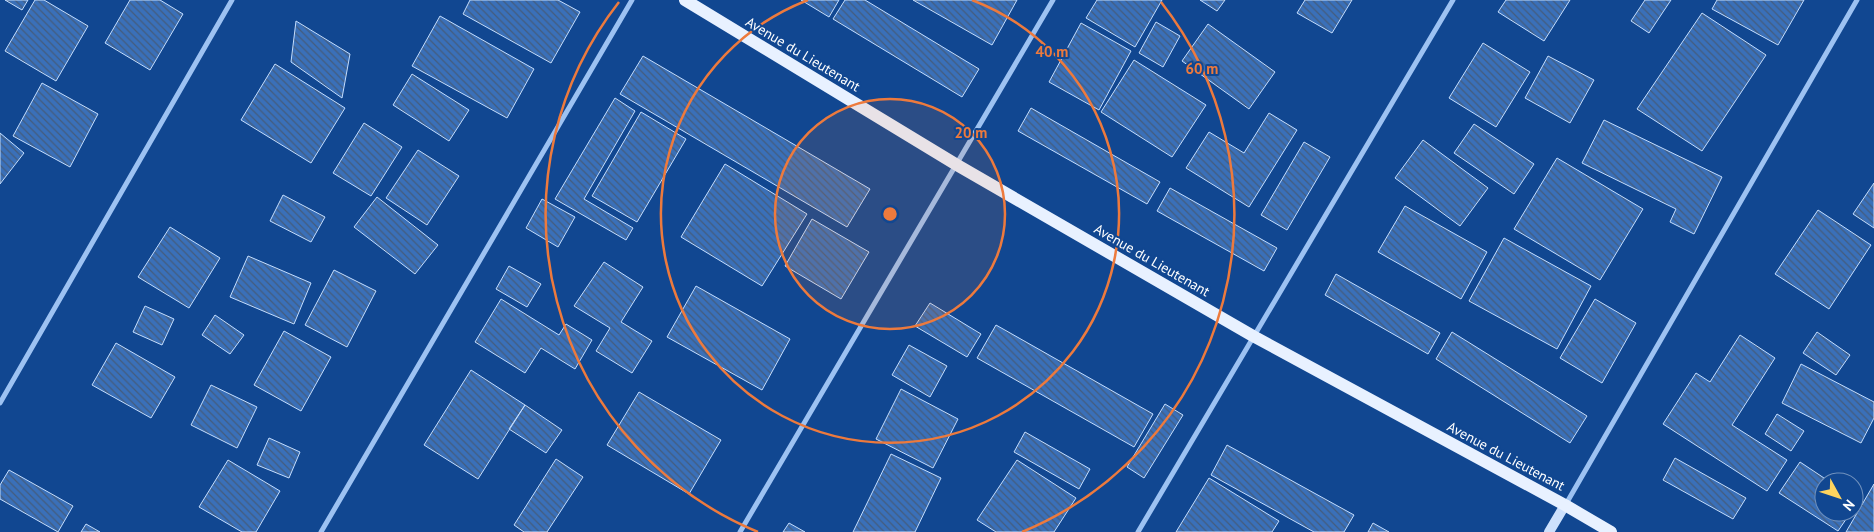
<svg xmlns="http://www.w3.org/2000/svg" width="1874" height="532" font-family="'PT Sans',sans-serif">
  <style>
    .building { fill: url(#building-back-hatch); stroke: #c4ddfd }
    .lines { fill: none; stroke-linecap: round; stroke-linejoin: round }
    .street { stroke: #9dc2f2; stroke-width: 5 }
    .secondary { stroke: #cce0fc; stroke-width: 10 }
    .primary { stroke: #e8f1ff; stroke-width: 12 }
    .ring { fill: none; stroke: #ed7a3d; stroke-width: 2.5 }
    .labels { text-anchor: middle; dominant-baseline: central; stroke-width: 4; stroke-linejoin: round; paint-order: stroke }
    .street-label { font-size: 14px; fill: #fff; stroke: #114791 }
    .centre { fill: #ed7a3d; stroke: #114791; stroke-width: 2.5 }
    .ring-label { font-size: 15px; text-anchor: middle; font-weight: bold; fill: #ed7a3d; stroke: #114791; stroke-width: 4; stroke-linejoin: round; paint-order: stroke }
  </style>
  <defs>
    <pattern id="building-back-hatch" width="6" height="6" patternUnits="userSpaceOnUse" patternTransform="scale(1.25)"><rect width="6" height="6" fill="#3a70b9"/><path d="M-1 5l2 2M0 0l6 6M5-1l2 2" fill="none" stroke="#445c7d"/></pattern>
  </defs>
  <rect width="100%" height="100%" fill="#114791"/>
  <path class="building" d="M 5,0 L 28,0 L 22,10 Z
    M 35,0 L 44,0 L 88,26 L 56,81 L 5,51 Z
    M 130,0 L 160,0 L 183,14 L 150,70 L 105,43 Z
    M 470,0 L 558,0 L 580,12 L 551,63 L 463,14 Z
    M 801,0 L 839,0 L 829,17 Z
    M 845,0 L 865,0 L 979,69 L 962,97 L 833,19 Z
    M 913,0 L 1017,0 L 992,45 Z
    M 1097,0 L 1162,0 L 1135,47 L 1086,18 Z
    M 1200,0 L 1225,0 L 1217,11 Z
    M 1305,0 L 1352,0 L 1332,33 L 1297,13 Z
    M 1506,0 L 1570,0 L 1544,41 L 1498,12 Z
    M 1645,0 L 1671,0 L 1649,33 L 1631,21 Z
    M 1717,0 L 1804,0 L 1778,45 L 1712,9 Z
    M 1702,13 L 1766,55 L 1702,151 L 1637,109 Z
    M 440,16 L 534,69 L 507,118 L 412,66 Z
    M 296,21 L 350,54 L 342,98 L 291,62 Z
    M 1156,22 L 1180,36 L 1163,67 L 1139,53 Z
    M 1081,23 L 1131,51 L 1099,110 L 1049,82 Z
    M 1208,24 L 1275,72 L 1249,109 L 1182,61 Z
    M 1483,43 L 1530,72 L 1496,127 L 1449,98 Z
    M 643,56 L 870,189 L 847,227 L 620,94 Z
    M 1548,56 L 1594,80 L 1570,123 L 1525,98 Z
    M 1134,60 L 1206,105 L 1172,157 L 1101,112 Z
    M 275,64 L 345,108 L 311,163 L 241,120 Z
    M 412,74 L 469,110 L 449,141 L 393,105 Z
    M 42,83 L 98,114 L 70,167 L 13,136 Z
    M 615,98 L 635,111 L 584,199 L 633,228 L 626,240 L 555,199 Z
    M 1031,108 L 1160,182 L 1147,204 L 1018,131 Z
    M 641,112 L 686,139 L 637,222 L 592,196 Z
    M 1269,113 L 1297,130 L 1249,207 L 1186,168 L 1209,132 L 1244,153 Z
    M 1604,120 L 1722,177 L 1694,234 L 1670,222 L 1676,209 L 1582,163 Z
    M 364,123 L 402,147 L 371,196 L 333,173 Z
    M 1474,124 L 1534,164 L 1514,194 L 1454,153 Z
    M 0,133 L 24,153 L 0,184 Z
    M 1423,140 L 1488,188 L 1460,226 L 1395,178 Z
    M 1304,142 L 1330,157 L 1287,230 L 1261,215 Z
    M 418,150 L 459,176 L 427,225 L 386,198 Z
    M 1557,158 L 1643,209 L 1600,280 L 1514,229 Z
    M 725,164 L 807,214 L 762,286 L 681,237 Z
    M 1874,183 L 1874,228 L 1853,214 Z
    M 1170,188 L 1277,248 L 1264,271 L 1157,211 Z
    M 283,195 L 325,217 L 311,242 L 270,221 Z
    M 377,197 L 438,245 L 415,274 L 354,227 Z
    M 542,199 L 575,217 L 558,247 L 526,228 Z
    M 1405,206 L 1487,252 L 1461,299 L 1378,252 Z
    M 1818,210 L 1871,245 L 1829,309 L 1775,274 Z
    M 812,219 L 869,252 L 841,299 L 785,266 Z
    M 170,227 L 220,258 L 189,308 L 138,277 Z
    M 1504,238 L 1591,286 L 1557,349 L 1469,301 Z
    M 248,256 L 311,283 L 294,324 L 230,297 Z
    M 604,262 L 643,287 L 621,322 L 652,341 L 632,373 L 596,351 L 610,328 L 574,306 Z
    M 509,266 L 541,284 L 527,307 L 496,289 Z
    M 334,270 L 376,291 L 347,347 L 305,325 Z
    M 1336,274 L 1440,333 L 1428,354 L 1325,295 Z
    M 696,286 L 790,339 L 762,390 L 667,337 Z
    M 501,299 L 559,335 L 566,324 L 592,340 L 575,369 L 541,348 L 525,373 L 475,342 Z
    M 1595,299 L 1636,323 L 1602,383 L 1560,358 Z
    M 930,303 L 981,334 L 967,357 L 915,326 Z
    M 145,306 L 174,319 L 162,345 L 133,332 Z
    M 215,315 L 244,335 L 230,354 L 202,335 Z
    M 996,325 L 1153,414 L 1134,447 L 977,358 Z
    M 284,331 L 331,357 L 301,411 L 254,385 Z
    M 1452,332 L 1587,416 L 1570,443 L 1436,359 Z
    M 1817,332 L 1850,355 L 1836,375 L 1803,353 Z
    M 1740,335 L 1775,358 L 1732,425 L 1787,460 L 1767,491 L 1663,424 L 1696,373 L 1710,382 Z
    M 116,343 L 175,377 L 151,418 L 92,385 Z
    M 909,345 L 947,366 L 930,397 L 892,375 Z
    M 1801,364 L 1874,402 L 1874,418 L 1861,443 L 1782,403 Z
    M 471,370 L 525,405 L 478,479 L 424,445 Z
    M 211,385 L 257,407 L 237,448 L 191,425 Z
    M 901,389 L 958,419 L 933,468 L 876,439 Z
    M 639,392 L 721,440 L 689,494 L 607,445 Z
    M 1165,404 L 1183,415 L 1144,478 L 1127,467 Z
    M 525,405 L 562,430 L 546,453 L 509,429 Z
    M 1777,414 L 1804,431 L 1791,451 L 1765,434 Z
    M 1025,432 L 1090,469 L 1079,489 L 1014,452 Z
    M 269,438 L 300,452 L 289,478 L 257,465 Z
    M 1227,445 L 1354,515 L 1344,532 L 1314,532 L 1211,475 Z
    M 891,454 L 941,478 L 915,532 L 853,532 Z
    M 1675,458 L 1746,498 L 1733,519 L 1663,480 Z
    M 556,459 L 583,477 L 547,532 L 524,532 L 514,525 Z
    M 228,460 L 280,491 L 256,532 L 242,532 L 199,507 Z
    M 1017,460 L 1076,498 L 1054,532 L 996,532 L 977,520 Z
    M 1800,462 L 1830,482 L 1824,482 L 1824,512 L 1851,512 L 1838,531 L 1779,493 Z
    M 9,470 L 73,506 L 58,532 L 0,499 L 0,485 Z
    M 1209,478 L 1279,521 L 1272,532 L 1176,532 Z
    M 1874,484 L 1874,532 L 1846,532 Z
    M 789,523 L 805,532 L 783,532 Z
    M 1373,523 L 1389,532 L 1368,532 Z
    M 86,524 L 100,532 L 81,532 Z"/>
  <g class="lines">
    <path class="street" d="M 0,403 L 232,0
      M 1566,504 L 1857,0
      M 321,532 L 632,0
      M 740,532 L 1053,0
      M 1138,532 L 1453,0"/>
    <path class="secondary" d="M 1549,532 L 1565,505"/>
    <path class="primary" d="M 685,0 L 957,165 L 1253,336 L 1565,505 L 1611,532"/>
  </g>
  <circle cx="890" cy="214" r="115" fill="#ed7a3d" fill-opacity=".12"/>
  <g class="ring">
    <circle cx="890" cy="214" r="115"/>
    <path d="M972 0A229 229 0 1 1 808 0"/>
    <path d="M758 532A344 344 0 0 1 619 2M1161 2A344 344 0 0 1 1022 532"/>
  </g>
  <g class="labels">
    <g class="street-label">
      <text transform="translate(803 54) rotate(31)">Avenue du Lieutenant</text>
      <text transform="translate(1152 260) rotate(30)">Avenue du Lieutenant</text>
      <text transform="translate(1506 456) rotate(28)">Avenue du Lieutenant</text>
    </g>
  </g>
  <circle cx="890" cy="214" r="8" class="centre"/>
  <g class="ring-label">
    <text x="1052" y="57">40 m</text>
    <text x="1202" y="74">60 m</text>
    <text x="971" y="138">20 m</text>
  </g>
  <g transform="translate(1839 497) rotate(130)"><circle r="24" fill="#114791" stroke="#7091bd"/>
  <path d="M0-4L9 19L0 12L-9 19Z" fill="#ffd45e"/>
  <text y="-8" font-size="14" font-weight="bold" text-anchor="middle" fill="#ffffff">N</text>
  </g>
</svg>
